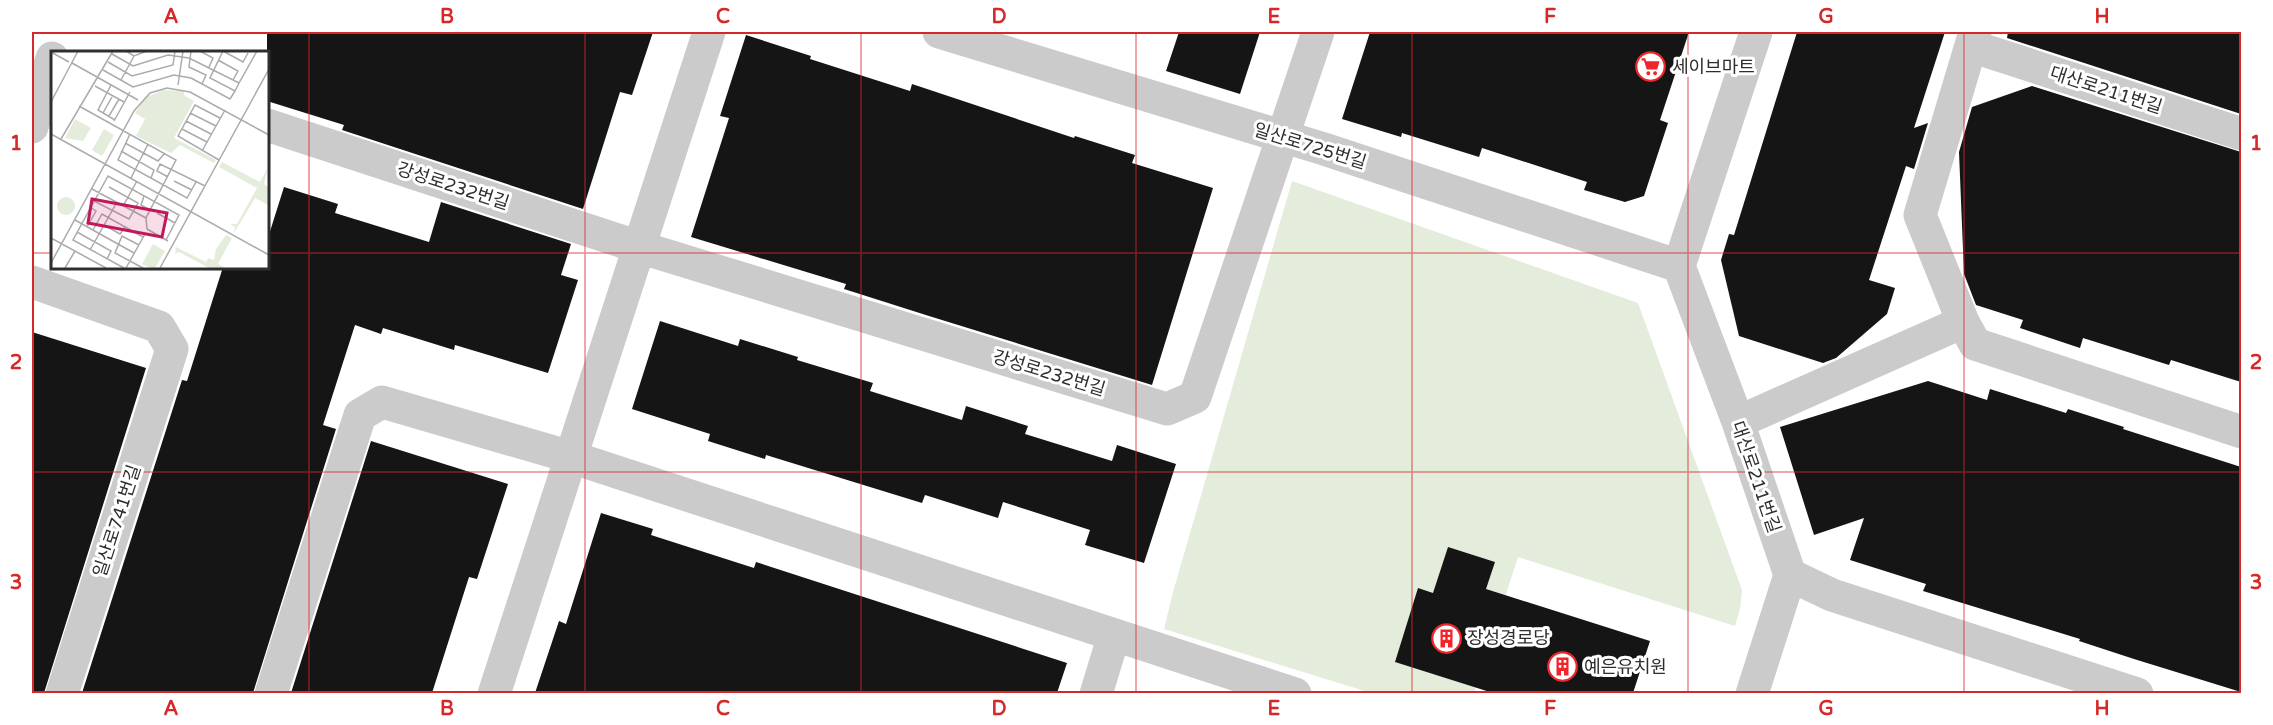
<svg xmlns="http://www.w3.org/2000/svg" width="2273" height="725" font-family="'Varela Round','Noto Sans KR',sans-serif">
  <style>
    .green { fill: #e4eddb }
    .building { fill: #151515 }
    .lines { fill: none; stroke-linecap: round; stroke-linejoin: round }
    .street { stroke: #cbcbcb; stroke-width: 33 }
    .grid { fill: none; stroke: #d62828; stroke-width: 1.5; stroke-opacity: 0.55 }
    .labels { text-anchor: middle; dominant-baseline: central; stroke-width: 6; stroke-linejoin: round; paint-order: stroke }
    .poi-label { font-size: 18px; fill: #2e2e2e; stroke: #fff; text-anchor: start }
    .street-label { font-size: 18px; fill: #2e2e2e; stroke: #fff }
    .inset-road { fill: none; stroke: #ababab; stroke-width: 1.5 }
    .view { fill: #c2185b; fill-opacity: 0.15; stroke: #c2185b; stroke-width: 3 }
    .inset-edge { fill: none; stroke: #2e2e2e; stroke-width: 3 }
    .neatline { fill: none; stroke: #d62828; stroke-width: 2 }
    .grid-label { font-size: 20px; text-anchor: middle; font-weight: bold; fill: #d62828 }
  </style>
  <rect width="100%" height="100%" fill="#fff"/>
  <path class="green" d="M 1292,181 L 1638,303 L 1742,590 L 1740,609 L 1735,626 L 1518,557 L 1474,693 L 1371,693 L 1164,629 L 1173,592 Z"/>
  <path class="building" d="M 267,32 L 653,32 L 632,95 L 620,92 L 583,209 L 342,130 L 344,125 L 267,101 Z
    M 1179,32 L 1260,32 L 1240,94 L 1166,71 Z
    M 1370,32 L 1689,32 L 1660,120 L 1668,123 L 1644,196 L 1625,202 L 1584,190 L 1587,182 L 1482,148 L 1479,157 L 1402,133 L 1401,137 L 1342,119 Z
    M 1797,32 L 1945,32 L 1914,128 L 1928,123 L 1914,169 L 1906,166 L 1869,280 L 1895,288 L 1887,314 L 1836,358 L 1823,363 L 1739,336 L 1721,260 L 1729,234 L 1734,235 Z
    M 2008,32 L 2241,32 L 2241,114 L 2007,38 Z
    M 746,35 L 811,56 L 810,59 L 910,91 L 912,84 L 1074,138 L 1075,136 L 1135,155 L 1132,163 L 1213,188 L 1152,385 L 929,316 L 844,289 L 846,284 L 691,237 L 729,118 L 720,116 Z
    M 2032,86 L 2241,152 L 2241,382 L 2171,360 L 2169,365 L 2083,338 L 2080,348 L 2020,328 L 2023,320 L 1976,305 L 1964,274 L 1959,152 L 1972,107 Z
    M 284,187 L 338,204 L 335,213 L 429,242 L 441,202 L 571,244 L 561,275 L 578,280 L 548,373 L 455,345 L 454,350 L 383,328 L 381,334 L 355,325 L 323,425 L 336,429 L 253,693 L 82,693 L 182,380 L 187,381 L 223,267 L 267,267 L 267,241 Z
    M 660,321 L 738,346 L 740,339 L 798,357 L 797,360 L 873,383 L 870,391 L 962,420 L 966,406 L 1028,426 L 1025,434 L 1112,461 L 1117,445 L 1176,464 L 1144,563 L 1085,545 L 1090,530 L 1003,502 L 998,518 L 925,495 L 922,503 L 766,455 L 765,459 L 708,441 L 710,434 L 632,409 Z
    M 32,332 L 146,368 L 44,693 L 32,693 Z
    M 1928,381 L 1987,400 L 1990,389 L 2066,413 L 2068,409 L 2124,427 L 2123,429 L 2241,467 L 2241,692 L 2134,659 L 2079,641 L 2080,639 L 1923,591 L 1926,584 L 1850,560 L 1864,518 L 1814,535 L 1780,427 Z
    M 371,441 L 508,484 L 477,579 L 469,577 L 432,693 L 291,693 Z
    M 601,513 L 653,529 L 651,535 L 754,568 L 756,562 L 1067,663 L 1057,693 L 535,693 L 559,621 L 566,624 Z
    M 1448,547 L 1495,562 L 1486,589 L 1650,641 L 1633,693 L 1493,693 L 1395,662 L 1418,588 L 1433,593 Z"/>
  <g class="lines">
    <path class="street" d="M 939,32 L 1324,149 L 1679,266
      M 1756,32 L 1679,266 L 1738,422 L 1790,575 L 1832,595 L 2137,694
      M 1975,32 L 1920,215 L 1963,322 L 1975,344 L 2242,432
      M 1971,46 L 2242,134
      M 267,125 L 639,247 L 1167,409 L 1195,397 L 1318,32
      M 32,127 L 52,58
      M 32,282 L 159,327 L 172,349 L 62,694
      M 1738,422 L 1963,322
      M 271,694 L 360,415 L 382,402 L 571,457 L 1295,694
      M 494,694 L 709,32
      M 1096,694 L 1114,635
      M 1752,694 L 1790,575"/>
  </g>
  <path class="grid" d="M 309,32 L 309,694M 585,32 L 585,694M 861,32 L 861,694M 1136,32 L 1136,694M 1412,32 L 1412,694M 1688,32 L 1688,694M 1964,32 L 1964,694M 32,253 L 52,253M 267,253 L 2242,253M 32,472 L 2242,472"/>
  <defs>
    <symbol id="supermarket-ring" viewBox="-11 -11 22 22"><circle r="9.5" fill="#fff" stroke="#f1242a" stroke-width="1.5"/><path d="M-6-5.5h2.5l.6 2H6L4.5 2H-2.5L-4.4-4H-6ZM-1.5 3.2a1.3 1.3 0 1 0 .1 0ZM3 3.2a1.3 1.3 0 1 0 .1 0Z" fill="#f1242a"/></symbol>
    <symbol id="building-ring" viewBox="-11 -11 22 22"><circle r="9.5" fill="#fff" stroke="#f1242a" stroke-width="1.5"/><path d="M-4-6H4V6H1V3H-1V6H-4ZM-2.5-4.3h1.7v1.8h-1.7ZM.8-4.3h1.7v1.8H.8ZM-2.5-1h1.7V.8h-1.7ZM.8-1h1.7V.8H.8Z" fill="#f1242a"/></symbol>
  </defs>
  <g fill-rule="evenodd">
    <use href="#supermarket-ring" x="1634" y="50" width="33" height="33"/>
    <use href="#building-ring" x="1430" y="622" width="33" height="33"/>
    <use href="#building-ring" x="1546" y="650" width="33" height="33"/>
  </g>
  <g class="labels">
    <g class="poi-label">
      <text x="1672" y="67">세이브마트</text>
      <text x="1467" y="638">장성경로당</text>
      <text x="1584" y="667">예은유치원</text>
    </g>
    <g class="street-label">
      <text transform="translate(2106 90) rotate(18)">대산로211번길</text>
      <text transform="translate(1310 146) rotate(17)">일산로725번길</text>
      <text transform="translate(453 186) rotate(18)">강성로232번길</text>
      <text transform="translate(1049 373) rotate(17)">강성로232번길</text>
      <text transform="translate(1756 477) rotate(71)">대산로211번길</text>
      <text transform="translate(117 521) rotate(-72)">일산로741번길</text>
    </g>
  </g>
  <g transform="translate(51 51)">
    <rect width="218" height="218" fill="#fff"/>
    <path d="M 113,39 L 133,40 L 133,44 L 143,50 L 123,87 L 165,109 L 163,112 L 129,94 L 120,102 L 85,85 L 94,68 L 84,62 L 95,46 ZM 24,68 L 40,77 L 32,90 L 14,87 ZM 53,78 L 63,84 L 51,105 L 41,99 ZM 171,111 L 209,131 L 217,116 L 213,133 L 217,136 L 217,154 L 204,147 L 183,182 L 184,176 L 179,173 L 186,173 L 206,137 L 168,116 ZM6 155a9 9 0 1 1 18 0a9 9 0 1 1-18 0ZM 175,184 L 181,187 L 167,213 L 175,217 L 158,217 L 128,201 L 124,203 L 125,196 L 155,211 L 157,207 L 163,209 L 165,198 ZM 102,193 L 114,200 L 104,217 L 100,217 L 91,213 Z" fill="#e4eddb"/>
    <path class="inset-road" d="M 75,0 L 83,5 L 96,0M 140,0 L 138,16 L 155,24 L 151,33M 149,0 L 162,7 L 158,16M 172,0 L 159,27 L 184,40 L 188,32M 172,0 L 192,11 L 197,2M 0,1 L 18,11M 61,3 L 82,15 L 117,4 L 138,7 L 188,32 L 206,0M 167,9 L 187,20 L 182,29M 57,11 L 81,25 L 122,14 L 124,0M 21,12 L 87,49M 52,19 L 82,36 L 123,24 L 140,27 L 179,48 L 184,40M 70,29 L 83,5M 60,34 L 47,59 L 64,69M 127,34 L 132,0M 44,35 L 73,51M 0,51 L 27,0M 28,55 L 125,109 L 95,167 L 96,178M 52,62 L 62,44M 139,62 L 165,75M 58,65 L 68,48M 63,70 L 79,41M 135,70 L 160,83M 131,78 L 156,91M 0,83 L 218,204M 79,83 L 67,109 L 136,147 L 145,131M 10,88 L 62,0M 74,92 L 107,110 L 114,102M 70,100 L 103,119 L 100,127M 151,100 L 174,59M 168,109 L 127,85 L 144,54 L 169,67M 117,126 L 106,120 L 109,113 L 154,135M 80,127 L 97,93M 123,130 L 141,139M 41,138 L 95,167M 93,145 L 90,154 L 99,159M 43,150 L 78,168 L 87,152 L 58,136M 72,155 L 86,130M 106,162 L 124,172M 24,169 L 83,202M 53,174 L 69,183 L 74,176M 36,176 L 45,160 L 39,156M 96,178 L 117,190M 42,179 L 51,163 L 92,186M 26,181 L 60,200 L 56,208M 0,187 L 55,217M 88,194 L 71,185 L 64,202 L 92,217M 39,199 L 66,151M 0,212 L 83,60 L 99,42 L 116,37 L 139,41 L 218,84M 14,217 L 24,200M 73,217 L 22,189 L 57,125 L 128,164 L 115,189M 75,217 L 94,183M 109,217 L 218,18"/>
    <path class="view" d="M 41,148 L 116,162 L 111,186 L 37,172 Z"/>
    <rect width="218" height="218" class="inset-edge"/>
  </g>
  <rect width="2273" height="725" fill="none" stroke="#ffffff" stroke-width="66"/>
  <rect x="33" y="33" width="2207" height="659" class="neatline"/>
  <g class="grid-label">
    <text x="171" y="23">A</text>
    <text x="447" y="23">B</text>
    <text x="723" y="23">C</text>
    <text x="999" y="23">D</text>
    <text x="1274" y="23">E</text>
    <text x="1550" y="23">F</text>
    <text x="1826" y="23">G</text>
    <text x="2102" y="23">H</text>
    <text x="16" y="150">1</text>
    <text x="2256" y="150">1</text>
    <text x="16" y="369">2</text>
    <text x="2256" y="369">2</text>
    <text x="16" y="589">3</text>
    <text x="2256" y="589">3</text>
    <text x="171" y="715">A</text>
    <text x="447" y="715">B</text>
    <text x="723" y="715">C</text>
    <text x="999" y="715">D</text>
    <text x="1274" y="715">E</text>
    <text x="1550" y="715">F</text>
    <text x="1826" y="715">G</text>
    <text x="2102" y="715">H</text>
  </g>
</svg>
